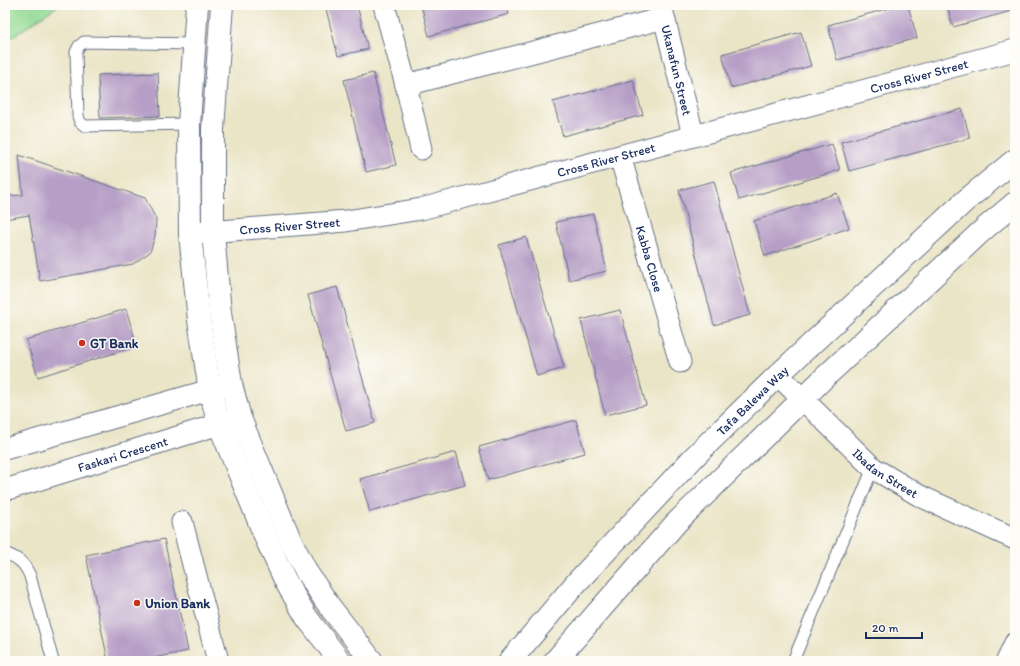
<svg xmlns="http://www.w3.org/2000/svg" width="1020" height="666" font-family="Itim,sans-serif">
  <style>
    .green { fill: #93da94; stroke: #578479 }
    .building { fill: #b69ec6 }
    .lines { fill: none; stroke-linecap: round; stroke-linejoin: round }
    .lane-casing { stroke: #646f83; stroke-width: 13 }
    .street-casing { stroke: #646f83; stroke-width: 23 }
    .secondary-casing { stroke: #646f83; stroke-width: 24 }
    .lane { stroke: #fff; stroke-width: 11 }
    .street { stroke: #fff; stroke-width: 21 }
    .secondary { stroke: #fff; stroke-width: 22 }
    .poi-dot { fill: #c8321e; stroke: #fdfcf7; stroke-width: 1.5 }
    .labels { text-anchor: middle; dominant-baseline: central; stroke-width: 3; stroke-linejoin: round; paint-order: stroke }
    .street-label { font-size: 13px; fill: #1b2f5e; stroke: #fdfcf7 }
    .poi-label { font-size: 13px; font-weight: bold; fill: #1b2f5e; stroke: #fdfcf7; text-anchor: start }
  </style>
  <rect width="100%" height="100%" fill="#fdfcf7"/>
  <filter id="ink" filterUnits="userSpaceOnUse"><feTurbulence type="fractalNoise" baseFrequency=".025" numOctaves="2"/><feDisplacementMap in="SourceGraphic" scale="8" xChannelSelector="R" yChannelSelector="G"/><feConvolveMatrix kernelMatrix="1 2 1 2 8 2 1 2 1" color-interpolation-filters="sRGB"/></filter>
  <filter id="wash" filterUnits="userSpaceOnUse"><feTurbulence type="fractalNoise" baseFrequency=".012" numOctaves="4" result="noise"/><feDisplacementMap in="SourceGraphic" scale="16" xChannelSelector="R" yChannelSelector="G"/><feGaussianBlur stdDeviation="0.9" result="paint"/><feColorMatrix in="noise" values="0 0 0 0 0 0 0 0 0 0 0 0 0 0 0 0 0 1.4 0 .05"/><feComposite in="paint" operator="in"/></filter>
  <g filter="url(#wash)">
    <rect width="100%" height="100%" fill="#ebe5c7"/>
    <path class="green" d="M 5,5 L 59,5 L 5,42 Z"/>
    <g id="blocks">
      <path class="building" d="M 325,5 L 357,5 L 368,49 L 338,56 Z
        M 421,5 L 507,5 L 509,14 L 429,36 Z
        M 901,5 L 908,5 L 917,38 L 837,60 L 828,25 Z
        M 947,5 L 1015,5 L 1015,10 L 953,27 Z
        M 801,32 L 811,66 L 731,88 L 722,54 Z
        M 158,73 L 160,116 L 100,118 L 98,75 Z
        M 373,73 L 396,165 L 366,172 L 344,80 Z
        M 633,80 L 643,115 L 563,136 L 553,102 Z
        M 962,109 L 970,138 L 849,171 L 841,142 Z
        M 832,144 L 840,170 L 739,200 L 731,173 Z
        M 19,155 L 145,198 L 156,219 L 155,236 L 150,252 L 133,264 L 40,281 L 29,215 L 5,219 L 5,196 L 23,195 Z
        M 714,181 L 750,315 L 714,325 L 679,190 Z
        M 837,193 L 849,228 L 765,256 L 754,221 Z
        M 593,214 L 607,271 L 569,280 L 556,222 Z
        M 526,237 L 564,368 L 537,376 L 499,245 Z
        M 337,287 L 375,423 L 346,431 L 308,295 Z
        M 126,309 L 137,346 L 38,377 L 26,340 Z
        M 620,310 L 646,405 L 605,415 L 581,320 Z
        M 576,420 L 585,453 L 488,480 L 479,447 Z
        M 456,452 L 465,485 L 370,512 L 360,479 Z
        M 164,539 L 188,651 L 138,661 L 108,661 L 86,555 Z"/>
    </g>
  </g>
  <g filter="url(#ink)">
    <use href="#blocks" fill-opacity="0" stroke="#646f83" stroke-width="1"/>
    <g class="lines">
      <defs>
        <path id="lane" d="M 189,124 L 85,126 L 80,122 L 78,116 L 76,52 L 79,46 L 84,42 L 194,44
          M 5,553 C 19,559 24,562 30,576 L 53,661
          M 5,659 L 6,661
          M 793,661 L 873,468"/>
        <g id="street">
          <path d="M 384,5 L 406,85 L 421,149"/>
          <path id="s1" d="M 661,5 L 693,135"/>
          <path d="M 406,85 L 664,18"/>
          <path id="s2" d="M 620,156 L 680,362"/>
          <path id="s3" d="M 195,233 L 346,221 L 421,209 L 1015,50"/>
          <path id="s4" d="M 778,375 L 873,468 L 920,496 L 1015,539"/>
          <path d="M 5,449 L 227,385"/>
          <path id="s5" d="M 5,490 L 236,419"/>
          <path d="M 182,522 L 218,661"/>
          <path d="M 1007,661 L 1015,643"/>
        </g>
        <g id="secondary">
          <path d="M 197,5 L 189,124 L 190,234 L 199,320 L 210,391 L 219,424 L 268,543 L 286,582 L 307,618 L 340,661"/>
          <path d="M 222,5 L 213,129 L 213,232 L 220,313 L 231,384 L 240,418 L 289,537 L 307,573 L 330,607 L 372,661"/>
          <path id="s6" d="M 510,661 L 577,582 L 696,455 L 778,375 L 965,201 L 1015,160"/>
          <path d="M 555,661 L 676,523 L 825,377 L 984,229 L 1015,203"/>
        </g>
      </defs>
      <use href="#lane" class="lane-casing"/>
      <use href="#street" class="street-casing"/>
      <use href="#secondary" class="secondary-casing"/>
      <use href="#lane" class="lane"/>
      <use href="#street" class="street"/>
      <use href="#secondary" class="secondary"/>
    </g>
  </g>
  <g class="poi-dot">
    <circle cx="82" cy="343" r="4"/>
    <circle cx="137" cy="603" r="4"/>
  </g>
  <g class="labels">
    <g class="street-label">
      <text stroke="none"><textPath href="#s1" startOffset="67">Ukanafun Street</textPath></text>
      <text stroke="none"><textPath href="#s3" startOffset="743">Cross River Street</textPath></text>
      <text stroke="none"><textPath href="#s3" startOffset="419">Cross River Street</textPath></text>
      <text stroke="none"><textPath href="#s3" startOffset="95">Cross River Street</textPath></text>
      <text stroke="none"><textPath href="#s2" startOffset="107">Kabba Close</textPath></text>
      <text stroke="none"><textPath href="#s6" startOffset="356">Tafa Balewa Way</textPath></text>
      <text stroke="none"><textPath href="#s5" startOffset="123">Faskari Crescent</textPath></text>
      <text stroke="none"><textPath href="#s4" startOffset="146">Ibadan Street</textPath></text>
    </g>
    <g class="poi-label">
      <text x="90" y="343">GT Bank</text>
      <text x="145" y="603">Union Bank</text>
    </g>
  </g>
  <rect width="1020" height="666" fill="none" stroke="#fdfcf7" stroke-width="20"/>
  <path d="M866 632v6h56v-6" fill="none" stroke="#1b2f5e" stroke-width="2"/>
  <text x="872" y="632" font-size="12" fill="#1b2f5e" stroke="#fdfcf7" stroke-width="3" paint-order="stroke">20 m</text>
</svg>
